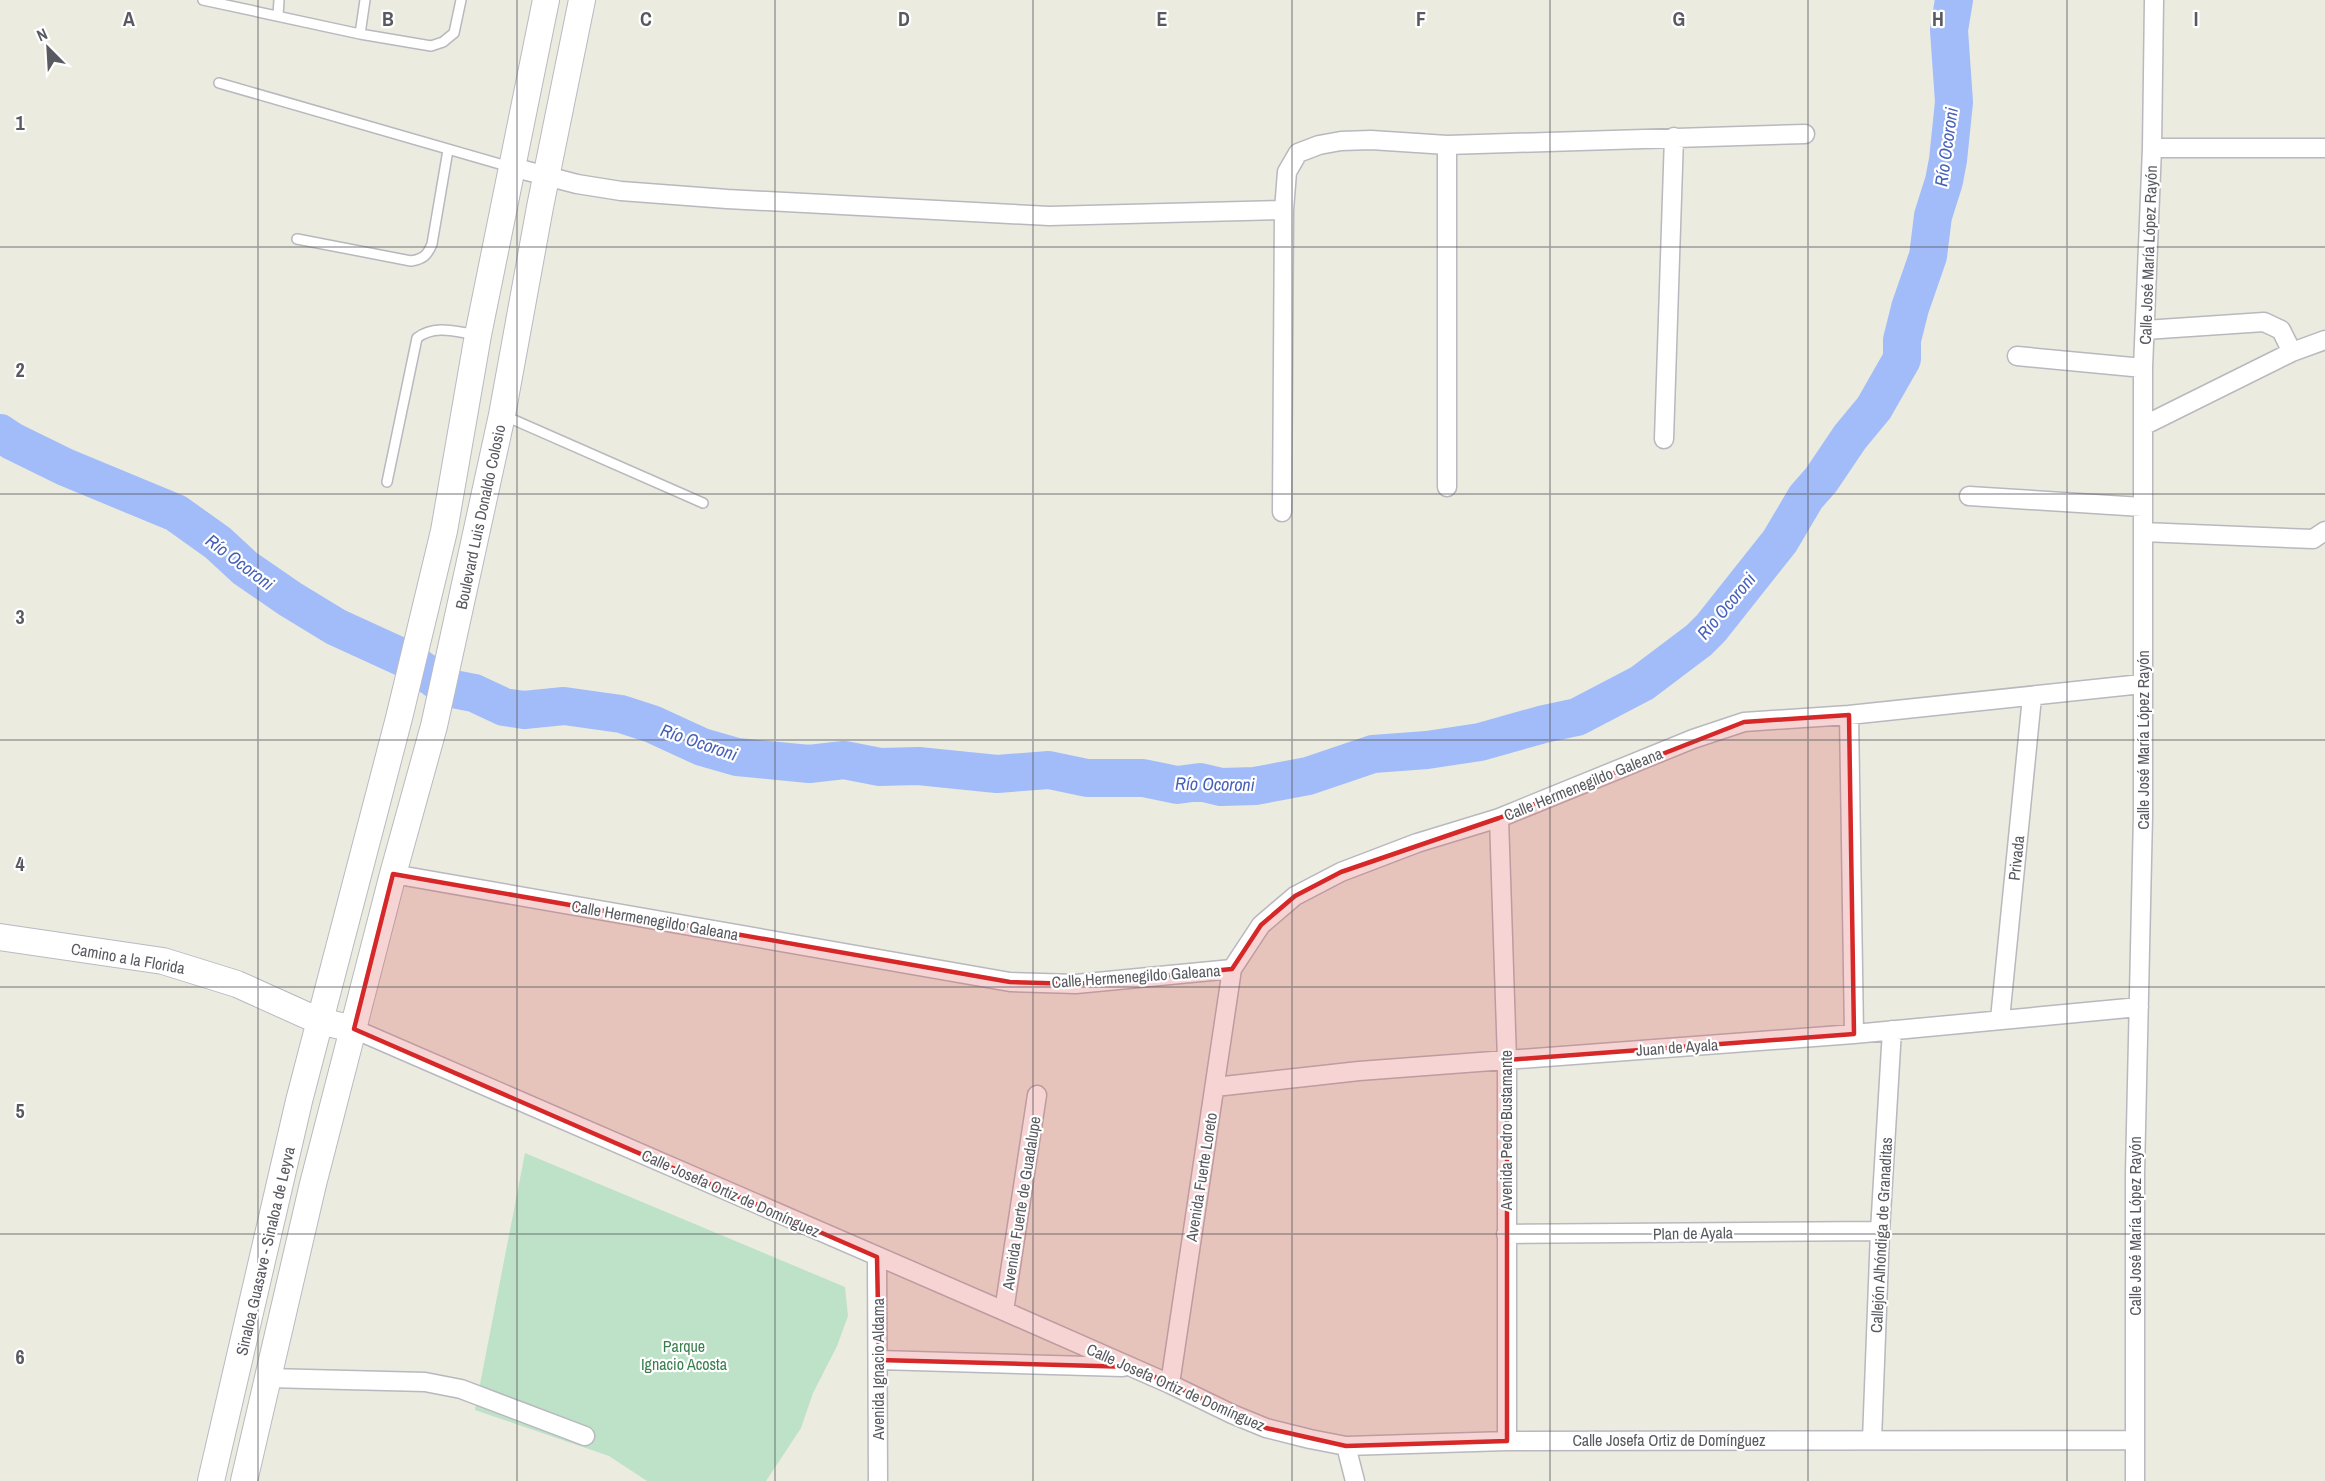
<svg xmlns="http://www.w3.org/2000/svg" width="2325" height="1481" font-family="'Archivo Narrow',sans-serif">
  <style>
    .green { fill: #bde2c7 }
    .lines { fill: none; stroke-linecap: round; stroke-linejoin: round }
    .river { stroke: #a2bcf9; stroke-width: 38 }
    .lane-casing { stroke: #b8b8be; stroke-width: 12 }
    .street-casing { stroke: #b8b8be; stroke-width: 21 }
    .secondary-casing { stroke: #b9bac1; stroke-width: 28 }
    .lane { stroke: #fff; stroke-width: 9 }
    .street { stroke: #fff; stroke-width: 18 }
    .secondary { stroke: #fff; stroke-width: 26 }
    .marked { fill: #d62828; fill-opacity: 0.2; stroke: #d62828; stroke-width: 4.5; stroke-linejoin: round }
    .grid { fill: none; stroke: #595a60; stroke-width: 1.5; stroke-opacity: 0.55 }
    .labels { text-anchor: middle; dominant-baseline: central; stroke-width: 4.5; stroke-linejoin: round; paint-order: stroke }
    .street-label { font-size: 16px; fill: #595a60; stroke: #fff }
    .park-label { font-size: 16px; fill: #397f4e; stroke: #fff }
    .water-label { font-size: 18px; font-style: italic; fill: #4761ba; stroke: #fff }
    .grid-label { font-size: 20px; text-anchor: middle; font-weight: bold; fill: #595a60; stroke: #fff; stroke-width: 4.5; stroke-linejoin: round; paint-order: stroke }
  </style>
  <rect width="100%" height="100%" fill="#ebebe0"/>
  <path class="green" d="M 525,1153 L 845,1287 L 848,1316 L 837,1346 L 813,1393 L 801,1428 L 766,1481 L 647,1481 L 609,1456 L 475,1410 Z"/>
  <g class="lines">
    <path class="river" d="M 0,433 L 12,441 L 65,467 L 176,513 L 218,543 L 245,568 L 290,599 L 336,627 L 406,659 L 448,688 L 474,693 L 504,707 L 524,710 L 564,706 L 621,714 L 652,724 L 702,747 L 737,757 L 809,764 L 844,760 L 880,767 L 918,766 L 997,774 L 1049,770 L 1087,778 L 1143,778 L 1177,785 L 1200,782 L 1221,787 L 1255,786 L 1308,776 L 1373,754 L 1427,750 L 1480,742 L 1544,724 L 1577,717 L 1642,683 L 1699,640 L 1711,628 L 1780,541 L 1806,497 L 1821,480 L 1850,437 L 1874,408 L 1902,359 L 1902,340 L 1910,308 L 1928,256 L 1933,216 L 1944,181 L 1948,160 L 1954,102 L 1949,30 L 1954,0"/>
    <defs>
      <path id="lane" d="M 203,0 L 360,34 L 431,46 L 443,42 L 454,33 L 461,0
        M 278,16 L 279,0
        M 360,34 L 365,0
        M 219,83 L 510,167
        M 297,239 L 411,261 C 423,259 427,256 432,244 L 448,150
        M 505,416 L 703,503
        M 387,482 L 417,338 C 435,324 457,332 478,335"/>
      <path id="street" d="M 2152,148 L 2325,148
        M 512,167 L 577,184 L 621,191 L 727,199 L 1049,216 L 1284,210
        M 2145,330 L 2264,322 L 2281,330 L 2292,352
        M 2017,356 L 2143,368
        M 2143,426 L 2292,352 L 2325,340
        M 1664,439 L 1674,137
        M 1447,487 L 1447,145
        M 1969,496 L 2142,507
        M 1282,512 L 1284,210 L 1287,172 L 1298,153 L 1319,145 L 1341,141 L 1371,140 L 1447,145 L 1805,134
        M 2143,532 L 2313,539 L 2325,531
        M 1849,715 L 1854,1034
        M 1499,818 L 1507,1060 L 1507,1441
        M 393,874 L 1010,982 L 1076,984 L 1232,969 L 1261,925 L 1295,896 L 1341,872 L 1417,843 L 1499,818 L 1693,739 L 1744,722 L 1849,715 L 2142,684
        M 2000,1019 L 2032,697
        M 354,1029 L 1004,1311 L 1170,1384 L 1232,1414 L 1266,1428 L 1310,1439 L 1346,1446 L 1507,1441 L 2135,1440
        M 1215,1087 L 1359,1071 L 1854,1034 L 2139,1007
        M 1506,1234 L 1880,1231
        M 877,1257 L 878,1481
        M 1004,1311 L 1037,1095
        M 879,1360 L 1123,1367
        M 268,1378 L 425,1382 L 461,1389 L 585,1436
        M 1170,1384 L 1232,969
        M 1872,1440 L 1880,1231 L 1892,1030
        M 1346,1446 L 1355,1481
        M 2135,1481 L 2135,1173 L 2143,815 L 2143,368 L 2152,148 L 2154,0"/>
      <path id="secondary" d="M 0,937 L 163,961 L 237,984 L 319,1021 L 354,1029
        M 211,1481 L 299,1101 L 399,718 L 444,531 L 478,335 L 546,0
        M 244,1481 L 313,1184 L 393,874 L 434,726 L 502,415 L 540,207 L 582,0"/>
    </defs>
    <use href="#lane" class="lane-casing"/>
    <use href="#street" class="street-casing"/>
    <use href="#secondary" class="secondary-casing"/>
    <use href="#lane" class="lane"/>
    <use href="#street" class="street"/>
    <use href="#secondary" class="secondary"/>
  </g>
  <path class="marked" d="M 1849,715 L 1854,1034 L 1507,1060 L 1507,1441 L 1346,1446 L 1266,1428 L 1133,1367 L 879,1360 L 877,1257 L 354,1029 L 393,874 L 1010,982 L 1076,984 L 1232,969 L 1261,925 L 1295,896 L 1341,872 L 1499,818 L 1744,722 Z"/>
  <path class="grid" d="M 258,0 L 258,1481M 517,0 L 517,1481M 775,0 L 775,1481M 1033,0 L 1033,1481M 1292,0 L 1292,1481M 1550,0 L 1550,1481M 1808,0 L 1808,1481M 2067,0 L 2067,1481M 0,247 L 2325,247M 0,494 L 2325,494M 0,740 L 2325,740M 0,987 L 2325,987M 0,1234 L 2325,1234"/>
  <g class="labels">
    <g class="street-label">
      <text transform="translate(2148 255) rotate(-88)">Calle José María López Rayón</text>
      <text transform="translate(480 517) rotate(-78)">Boulevard Luis Donaldo Colosio</text>
      <text transform="translate(2143 740) rotate(-90)">Calle José María López Rayón</text>
      <text transform="translate(1583 784) rotate(-22)">Calle Hermenegildo Galeana</text>
      <text transform="translate(2016 858) rotate(-84)">Privada</text>
      <text transform="translate(655 920) rotate(10)">Calle Hermenegildo Galeana</text>
      <text transform="translate(128 958) rotate(10)">Camino a la Florida</text>
      <text transform="translate(1136 976) rotate(-4)">Calle Hermenegildo Galeana</text>
      <text transform="translate(1677 1047) rotate(-4)">Juan de Ayala</text>
      <text transform="translate(1506 1130) rotate(-90)">Avenida Pedro Bustamante</text>
      <text transform="translate(1201 1177) rotate(-81)">Avenida Fuerte Loreto</text>
      <text transform="translate(731 1193) rotate(24)">Calle Josefa Ortiz de Domínguez</text>
      <text transform="translate(1021 1203) rotate(-81)">Avenida Fuerte de Guadalupe</text>
      <text transform="translate(2135 1226) rotate(-90)">Calle José María López Rayón</text>
      <text transform="translate(1693 1233) rotate(-1)">Plan de Ayala</text>
      <text transform="translate(1881 1235) rotate(-87)">Callejón Alhóndiga de Granaditas</text>
      <text transform="translate(265 1251) rotate(-77)">Sinaloa Guasave - Sinaloa de Leyva</text>
      <text transform="translate(878 1369) rotate(-90)">Avenida Ignacio Aldama</text>
      <text transform="translate(1176 1387) rotate(24)">Calle Josefa Ortiz de Domínguez</text>
      <text x="1669" y="1440">Calle Josefa Ortiz de Domínguez</text>
    </g>
    <g class="park-label">
      <text x="684" y="1346">Parque<tspan x="684" dy="18">Ignacio Acosta</tspan></text>
    </g>
    <g class="water-label">
      <text transform="translate(1946 147) rotate(-82)">Río Ocoroni</text>
      <text transform="translate(240 562) rotate(37)">Río Ocoroni</text>
      <text transform="translate(1726 606) rotate(-50)">Río Ocoroni</text>
      <text transform="translate(699 742) rotate(19)">Río Ocoroni</text>
      <text transform="translate(1215 784) rotate(1)">Río Ocoroni</text>
    </g>
  </g>
  <g class="grid-label">
    <text x="129" y="26">A</text>
    <text x="388" y="26">B</text>
    <text x="646" y="26">C</text>
    <text x="904" y="26">D</text>
    <text x="1162" y="26">E</text>
    <text x="1421" y="26">F</text>
    <text x="1679" y="26">G</text>
    <text x="1938" y="26">H</text>
    <text x="2196" y="26">I</text>
    <text x="20" y="130">1</text>
    <text x="20" y="377">2</text>
    <text x="20" y="624">3</text>
    <text x="20" y="871">4</text>
    <text x="20" y="1118">5</text>
    <text x="20" y="1364">6</text>
  </g>
  <g transform="translate(48 48) rotate(336)" stroke="#ffffff" stroke-width="4.5" paint-order="stroke">
  <path d="M0-4.5L10 22L0 15L-10 22Z" fill="#595a60"/>
  <text y="-9" font-size="16" font-weight="bold" text-anchor="middle" fill="#595a60">N</text>
  </g>
</svg>
